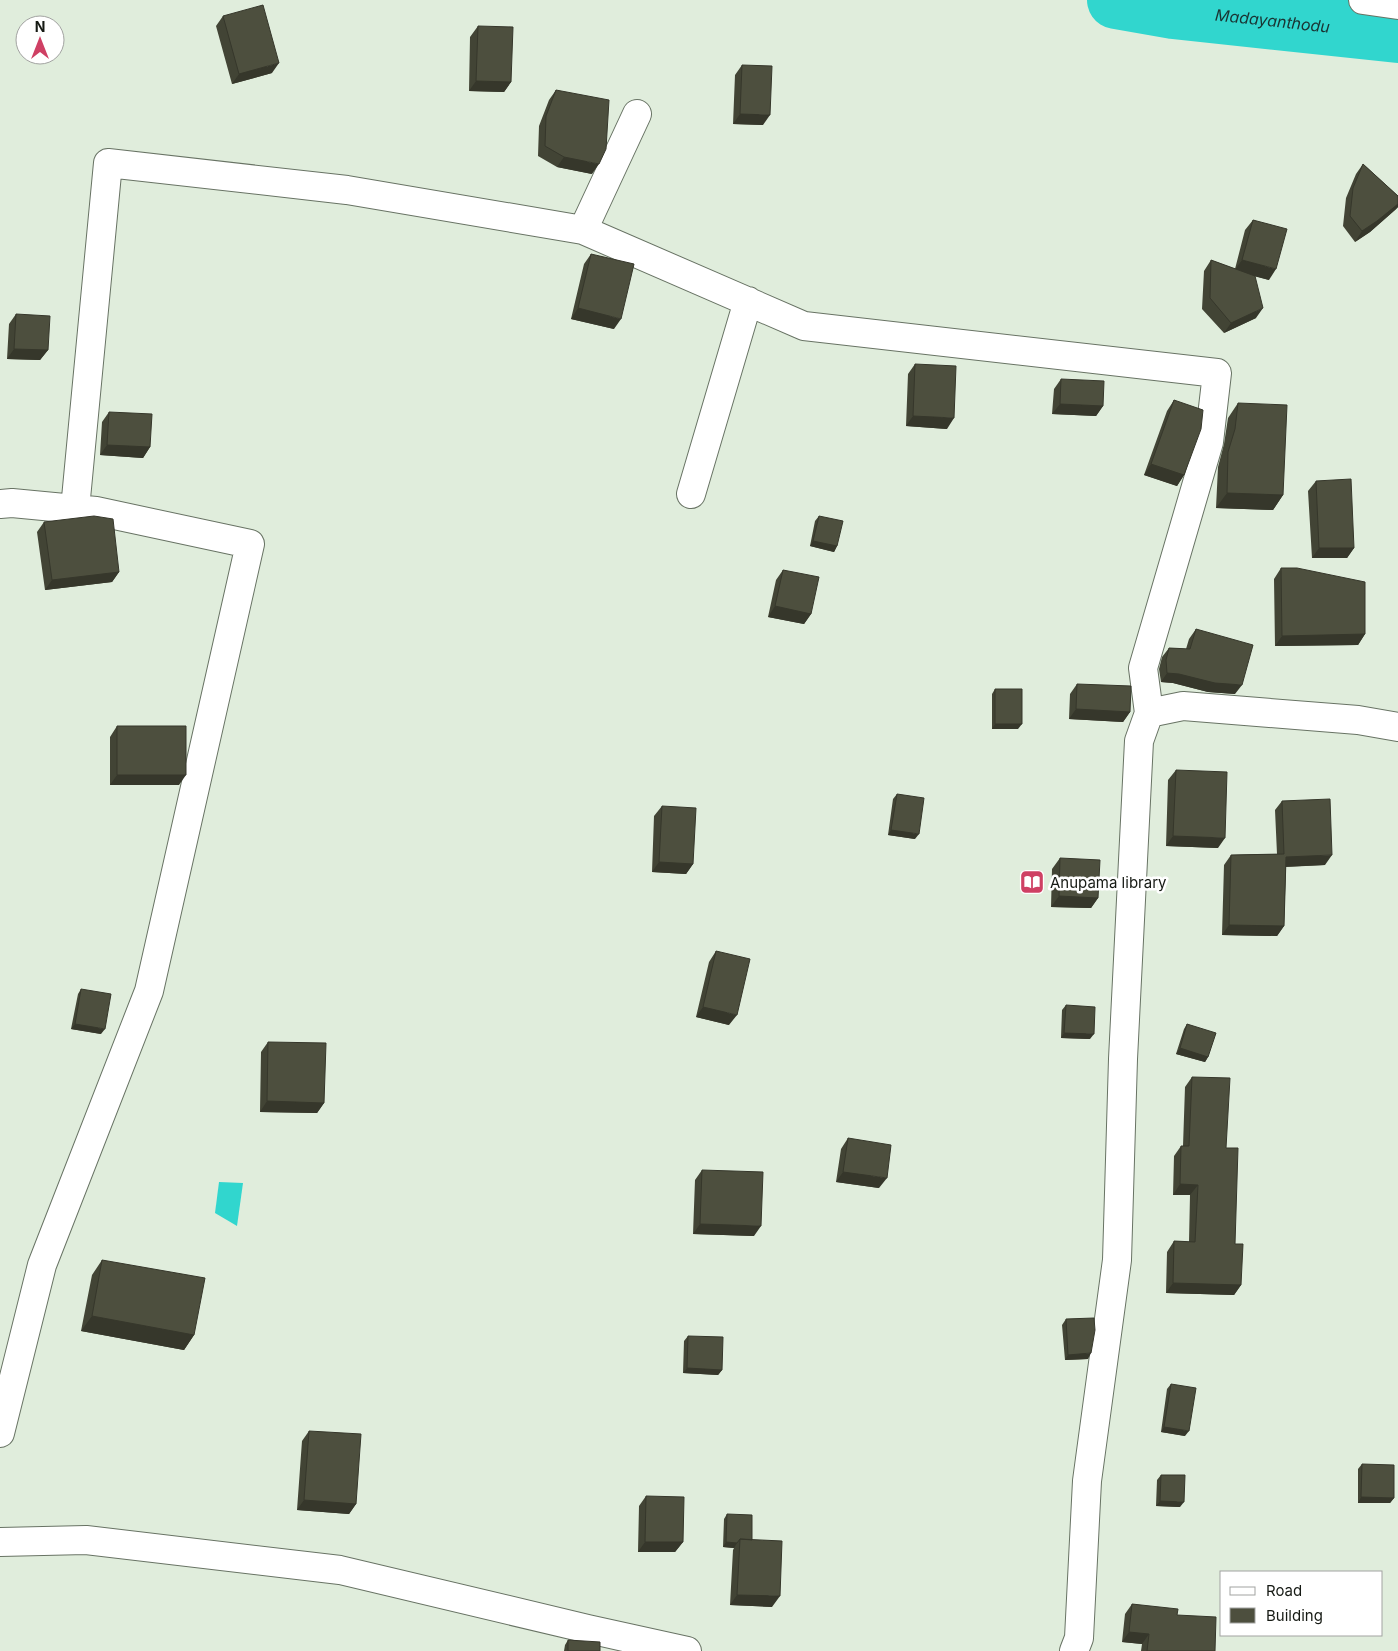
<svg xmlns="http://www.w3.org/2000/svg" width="1398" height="1651" font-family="Inter,sans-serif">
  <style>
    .water { fill: #31d6ce }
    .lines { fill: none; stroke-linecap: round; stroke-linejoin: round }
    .river { stroke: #31d6ce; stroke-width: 58 }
    .street-casing { stroke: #687364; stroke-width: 30 }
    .street { stroke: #fff; stroke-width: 28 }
    .wall { fill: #424435 }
    .shaded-wall { fill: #36372b }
    .building { fill: #4d4f3e; stroke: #36372b }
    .labels { text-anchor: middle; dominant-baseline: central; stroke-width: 5; stroke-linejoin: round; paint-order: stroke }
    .poi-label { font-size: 15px; fill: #161a14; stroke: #fff; text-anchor: start }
    .water-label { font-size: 16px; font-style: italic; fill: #1a3332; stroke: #fff }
  </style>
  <rect width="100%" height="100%" fill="#e0eddc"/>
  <path class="water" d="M 219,1182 L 243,1183 L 237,1226 L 215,1213 Z"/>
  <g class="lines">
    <path class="river" id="s1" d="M 1116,0 L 1173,10 L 1398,34"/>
    <defs>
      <path id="street" d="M 1363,0 L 1398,5
        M 583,230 L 637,114
        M 691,494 L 748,301
        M 0,504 L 12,503 L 96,511 L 250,544 L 149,991 L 42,1265 L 0,1433
        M 75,509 L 108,163 L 347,190 L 583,230 L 804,326 L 1217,373 L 1209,442 L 1143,668 L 1149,713 L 1139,741 L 1123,1059 L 1117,1260 L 1087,1481 L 1079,1638 L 1074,1651
        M 1149,713 L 1183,706 L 1358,720 L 1398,727
        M 0,1542 L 86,1540 L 340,1570 L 588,1629 L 687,1651"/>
    </defs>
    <use href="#street" class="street-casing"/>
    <use href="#street" class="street"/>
  </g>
  <path class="wall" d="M 223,16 L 272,73 L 232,84 L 216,26 Z
    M 478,26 L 511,82 L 504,92 L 469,91 L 470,37 Z
    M 742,65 L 763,125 L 733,124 L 735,75 Z
    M 556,90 L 592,174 L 557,167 L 538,156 L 539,126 L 549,100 Z
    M 1363,164 L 1398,196 L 1398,207 L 1395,210 L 1370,232 L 1355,242 L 1343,226 L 1346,198 L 1356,174 Z
    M 1253,220 L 1269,280 L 1255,276 L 1256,318 L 1224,333 L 1202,309 L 1204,271 L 1211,260 L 1235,269 L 1245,230 Z
    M 591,254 L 614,329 L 571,319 L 584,264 Z
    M 16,314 L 48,350 L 40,360 L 7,359 L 9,324 Z
    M 915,364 L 947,429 L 906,426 L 908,374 Z
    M 1061,379 L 1103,406 L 1096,416 L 1052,414 L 1054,389 Z
    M 1174,400 L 1184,475 L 1177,486 L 1144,475 L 1167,411 Z
    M 1238,403 L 1283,495 L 1273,510 L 1216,508 L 1218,467 L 1224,444 L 1228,418 Z
    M 109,412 L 150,447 L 143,458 L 100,455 L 102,422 Z
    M 1316,481 L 1354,548 L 1347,558 L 1312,558 L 1308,491 Z
    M 819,516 L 837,546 L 834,552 L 810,546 L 815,521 Z
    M 44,522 L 119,572 L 112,582 L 45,590 L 37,532 Z
    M 1281,568 L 1365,634 L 1358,645 L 1275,646 L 1274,579 Z
    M 783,570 L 811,614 L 804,624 L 768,617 L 776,580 Z
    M 1196,629 L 1235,694 L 1208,692 L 1173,683 L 1161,682 L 1159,669 L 1162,657 L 1169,648 L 1186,649 L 1189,639 Z
    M 1077,684 L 1130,712 L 1123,722 L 1069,719 L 1070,694 Z
    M 995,689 L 1018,729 L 992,729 L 992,694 Z
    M 117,726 L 179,785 L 110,785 L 110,737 Z
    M 1176,770 L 1218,848 L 1166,846 L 1168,780 Z
    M 897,794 L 915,839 L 888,835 L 893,799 Z
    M 1282,801 L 1325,865 L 1286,867 L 1284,926 L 1277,936 L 1222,935 L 1224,865 L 1231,855 L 1277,854 L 1275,810 Z
    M 662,806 L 693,864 L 686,874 L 652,872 L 654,816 Z
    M 1060,858 L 1098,898 L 1091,908 L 1051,907 L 1052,869 Z
    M 716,951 L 729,1025 L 696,1017 L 709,962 Z
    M 81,989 L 101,1034 L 71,1029 L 78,994 Z
    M 1066,1005 L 1090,1039 L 1061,1038 L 1062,1010 Z
    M 1187,1024 L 1208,1057 L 1205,1062 L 1176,1054 L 1184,1029 Z
    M 268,1042 L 324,1103 L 317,1113 L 260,1112 L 261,1052 Z
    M 1192,1077 L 1226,1148 L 1235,1244 L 1241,1285 L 1234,1295 L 1166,1293 L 1167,1252 L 1174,1241 L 1189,1242 L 1190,1195 L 1173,1195 L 1174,1156 L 1181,1146 L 1183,1146 L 1185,1087 Z
    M 848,1138 L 879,1188 L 836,1182 L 841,1149 Z
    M 702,1170 L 754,1236 L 693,1234 L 695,1180 Z
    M 102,1260 L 194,1335 L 184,1350 L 81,1331 L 92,1275 Z
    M 1066,1319 L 1088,1359 L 1065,1360 L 1062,1325 Z
    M 688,1336 L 722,1370 L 718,1375 L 683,1373 L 684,1341 Z
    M 1171,1384 L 1185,1436 L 1161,1432 L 1167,1389 Z
    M 309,1431 L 356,1504 L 349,1514 L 297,1510 L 302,1441 Z
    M 1362,1464 L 1394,1498 L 1390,1503 L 1358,1503 L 1358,1469 Z
    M 1161,1475 L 1180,1507 L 1156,1506 L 1157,1480 Z
    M 646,1496 L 683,1542 L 675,1552 L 638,1552 L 639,1506 Z
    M 727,1514 L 752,1540 L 772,1607 L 730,1605 L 733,1550 L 734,1548 L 723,1547 L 724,1519 Z
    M 1132,1604 L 1177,1615 L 1215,1651 L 1141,1651 L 1142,1644 L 1122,1642 L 1125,1614 Z
    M 568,1640 L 600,1651 L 564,1651 L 565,1645 Z"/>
  <path class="shaded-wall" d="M 279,63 L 272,73 L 232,84 L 239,74 Z
    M 476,81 L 511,82 L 504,92 L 469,91 Z
    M 740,114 L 770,115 L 763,125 L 733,124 Z
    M 564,157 L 599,164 L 592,174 L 557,167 Z
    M 1398,204 L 1398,207 L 1395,210 L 1370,232 L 1355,242 L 1362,231 Z
    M 1242,260 L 1276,269 L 1269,280 L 1234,271 Z
    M 578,308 L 621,319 L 614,329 L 571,319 Z
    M 1263,308 L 1256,318 L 1224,333 L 1231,323 Z
    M 14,349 L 48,350 L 40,360 L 7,359 Z
    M 1060,404 L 1103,406 L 1096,416 L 1052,414 Z
    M 913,416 L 954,418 L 947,429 L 906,426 Z
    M 107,445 L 150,447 L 143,458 L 100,455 Z
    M 1151,464 L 1184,475 L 1177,486 L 1144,475 Z
    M 1227,493 L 1283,495 L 1273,510 L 1216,508 Z
    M 813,541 L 837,546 L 834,552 L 810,546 Z
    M 1319,548 L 1354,548 L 1347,558 L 1312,558 Z
    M 119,572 L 112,582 L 45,590 L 52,580 Z
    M 775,606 L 811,614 L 804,624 L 768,617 Z
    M 1365,634 L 1358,645 L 1275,646 L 1282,636 Z
    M 1167,673 L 1179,674 L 1242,685 L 1235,694 L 1208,692 L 1173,683 L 1161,682 Z
    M 1076,709 L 1130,712 L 1123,722 L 1069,719 Z
    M 995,724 L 1022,724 L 1018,729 L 992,729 Z
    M 117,775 L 186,775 L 179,785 L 110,785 Z
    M 891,830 L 919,834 L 915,839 L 888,835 Z
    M 1173,836 L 1225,838 L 1218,848 L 1166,846 Z
    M 1332,855 L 1325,865 L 1279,867 L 1286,857 Z
    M 659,862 L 693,864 L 686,874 L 652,872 Z
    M 1059,896 L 1098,898 L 1091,908 L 1051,907 Z
    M 1229,925 L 1284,926 L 1277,936 L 1222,935 Z
    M 703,1007 L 737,1015 L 729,1025 L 696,1017 Z
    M 75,1024 L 105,1029 L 101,1034 L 71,1029 Z
    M 1064,1033 L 1094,1034 L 1090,1039 L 1061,1038 Z
    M 1180,1048 L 1208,1057 L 1205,1062 L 1176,1054 Z
    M 267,1101 L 324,1103 L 317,1113 L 260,1112 Z
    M 843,1172 L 887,1178 L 879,1188 L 836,1182 Z
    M 1180,1184 L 1198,1185 L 1190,1195 L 1173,1195 Z
    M 700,1224 L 761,1226 L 754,1236 L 693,1234 Z
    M 1173,1283 L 1241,1285 L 1234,1295 L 1166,1293 Z
    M 92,1316 L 194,1335 L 184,1350 L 81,1331 Z
    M 1091,1353 L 1088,1359 L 1065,1360 L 1068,1355 Z
    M 687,1368 L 722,1370 L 718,1375 L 683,1373 Z
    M 1164,1427 L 1189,1431 L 1185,1436 L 1161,1432 Z
    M 1361,1497 L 1394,1498 L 1390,1503 L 1358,1503 Z
    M 304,1500 L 356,1504 L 349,1514 L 297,1510 Z
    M 1160,1501 L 1184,1502 L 1180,1507 L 1156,1506 Z
    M 645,1542 L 683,1542 L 675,1552 L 638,1552 Z
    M 726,1542 L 737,1543 L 734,1548 L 723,1547 Z
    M 737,1595 L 780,1596 L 772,1607 L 730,1605 Z
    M 1129,1632 L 1149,1634 L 1142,1644 L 1122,1642 Z"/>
  <path class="building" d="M 263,5 L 279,63 L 239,74 L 223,16 Z
    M 478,26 L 513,27 L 511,82 L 476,81 Z
    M 742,65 L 772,66 L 770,115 L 740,114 Z
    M 556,90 L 609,100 L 606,149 L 599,164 L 564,157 L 545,146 L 546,116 Z
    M 1363,164 L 1398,196 L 1398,204 L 1377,221 L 1362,231 L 1350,216 L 1353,188 Z
    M 1253,220 L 1287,229 L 1276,269 L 1242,260 Z
    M 591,254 L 634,264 L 621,319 L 578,308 Z
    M 1211,260 L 1255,276 L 1263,308 L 1231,323 L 1210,298 Z
    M 16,314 L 50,316 L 48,350 L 14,349 Z
    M 915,364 L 956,366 L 954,418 L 913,416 Z
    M 1061,379 L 1104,381 L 1103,406 L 1060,404 Z
    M 1174,400 L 1203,410 L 1201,429 L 1184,475 L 1151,464 Z
    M 1238,403 L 1287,405 L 1283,495 L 1227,493 L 1228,452 L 1235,429 Z
    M 109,412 L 152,414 L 150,447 L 107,445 Z
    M 1351,479 L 1354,548 L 1319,548 L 1316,481 Z
    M 94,516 L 113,519 L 119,572 L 52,580 L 44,522 Z
    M 819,516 L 843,521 L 837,546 L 813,541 Z
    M 1281,568 L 1297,568 L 1365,582 L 1365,634 L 1282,636 Z
    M 783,570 L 819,577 L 811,614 L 775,606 Z
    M 1196,629 L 1253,645 L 1242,685 L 1215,683 L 1179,674 L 1167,673 L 1166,660 L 1169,648 L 1190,649 Z
    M 1077,684 L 1131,686 L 1130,712 L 1076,709 Z
    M 995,689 L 1022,689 L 1022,724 L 995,724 Z
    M 117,726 L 186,726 L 186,775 L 117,775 Z
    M 1176,770 L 1227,772 L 1225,838 L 1173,836 Z
    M 897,794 L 924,798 L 919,834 L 891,830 Z
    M 1330,799 L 1332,855 L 1286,857 L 1284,926 L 1229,925 L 1231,855 L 1284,854 L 1282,801 Z
    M 662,806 L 696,808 L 693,864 L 659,862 Z
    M 1060,858 L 1100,860 L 1098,898 L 1059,896 Z
    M 716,951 L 750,959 L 737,1015 L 703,1007 Z
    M 81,989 L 111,994 L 105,1029 L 75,1024 Z
    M 1066,1005 L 1095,1007 L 1094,1034 L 1064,1033 Z
    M 1187,1024 L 1216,1033 L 1208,1057 L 1180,1048 Z
    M 268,1042 L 326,1043 L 324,1103 L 267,1101 Z
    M 1192,1077 L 1230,1078 L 1226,1148 L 1238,1148 L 1235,1244 L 1243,1244 L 1241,1285 L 1173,1283 L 1174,1241 L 1195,1242 L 1198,1185 L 1180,1184 L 1181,1146 L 1189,1146 Z
    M 848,1138 L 891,1145 L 887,1178 L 843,1172 Z
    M 702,1170 L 763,1172 L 761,1226 L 700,1224 Z
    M 102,1260 L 205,1278 L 194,1335 L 92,1316 Z
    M 1094,1318 L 1095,1330 L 1091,1353 L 1068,1355 L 1066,1319 Z
    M 688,1336 L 723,1337 L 722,1370 L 687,1368 Z
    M 1171,1384 L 1196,1388 L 1189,1431 L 1164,1427 Z
    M 309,1431 L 361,1434 L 356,1504 L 304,1500 Z
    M 1362,1464 L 1394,1465 L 1394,1498 L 1361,1497 Z
    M 1161,1475 L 1185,1475 L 1184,1502 L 1160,1501 Z
    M 646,1496 L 684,1497 L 683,1542 L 645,1542 Z
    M 727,1514 L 752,1515 L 752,1540 L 740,1539 L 737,1543 L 726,1542 Z
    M 740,1539 L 782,1541 L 780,1596 L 737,1595 Z
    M 1132,1604 L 1178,1609 L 1177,1615 L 1216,1617 L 1215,1651 L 1147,1651 L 1149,1634 L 1129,1632 Z
    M 568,1640 L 600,1642 L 600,1651 L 568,1651 Z"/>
  <defs>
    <symbol id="library-square" viewBox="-11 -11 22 22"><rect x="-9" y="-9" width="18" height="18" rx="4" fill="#cf4064" stroke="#fff"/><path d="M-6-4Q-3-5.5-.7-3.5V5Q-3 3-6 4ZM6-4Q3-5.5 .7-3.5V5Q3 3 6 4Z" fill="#fff"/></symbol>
  </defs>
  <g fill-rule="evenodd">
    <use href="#library-square" x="1018" y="868" width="28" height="28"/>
  </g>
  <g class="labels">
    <g class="poi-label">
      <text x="1050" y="882">Anupama library</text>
    </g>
    <g class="water-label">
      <text stroke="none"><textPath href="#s1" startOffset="158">Madayanthodu</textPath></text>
    </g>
  </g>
  <rect x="1220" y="1571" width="162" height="65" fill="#ffffff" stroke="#a2a3a1"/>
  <rect x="1230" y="1587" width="25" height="8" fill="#ffffff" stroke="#a2a3a1"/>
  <text x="1266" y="1596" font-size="15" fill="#161a14">Road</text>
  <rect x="1230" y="1608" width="25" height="15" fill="#4d4f3e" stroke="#a2a3a1"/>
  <text x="1266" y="1621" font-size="15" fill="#161a14">Building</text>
  <g transform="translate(40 40)"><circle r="24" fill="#ffffff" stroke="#a2a3a1"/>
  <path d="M0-4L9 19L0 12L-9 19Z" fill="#cf4064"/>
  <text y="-8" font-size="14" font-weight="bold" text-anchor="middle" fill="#161a14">N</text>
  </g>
</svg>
